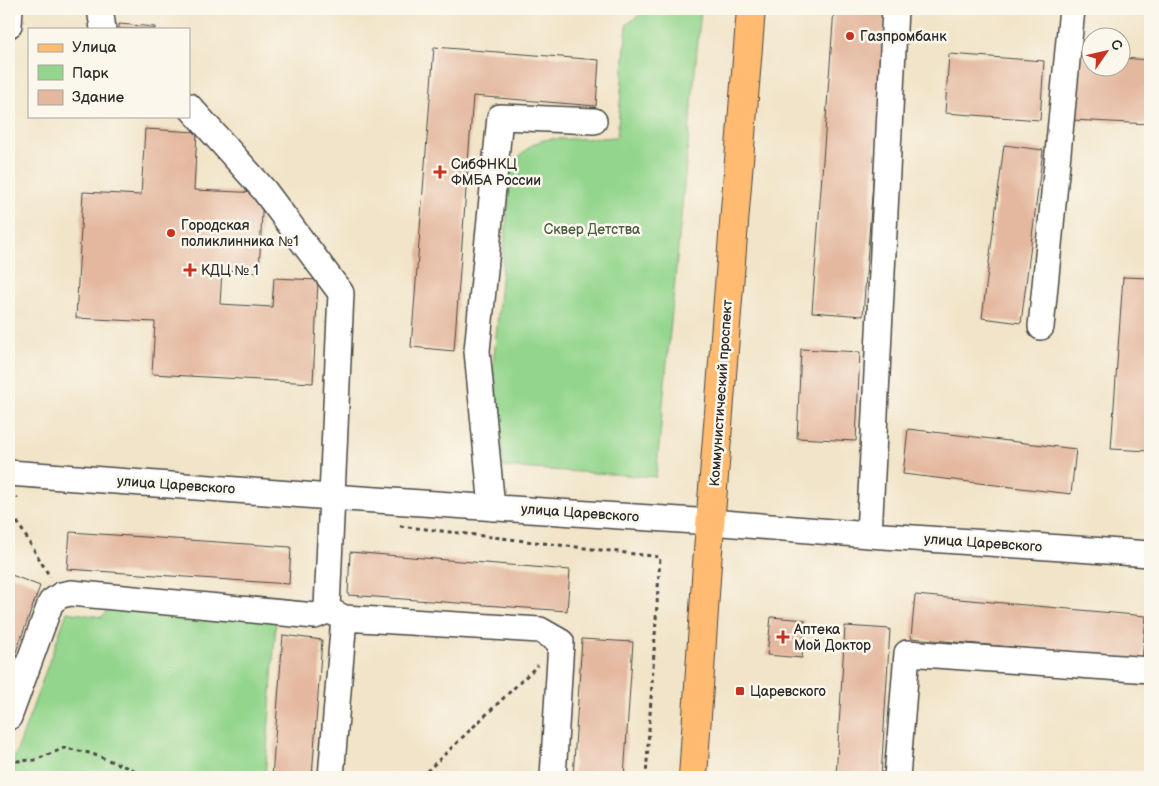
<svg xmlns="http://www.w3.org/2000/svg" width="1159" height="786" font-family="'Balsamiq Sans',sans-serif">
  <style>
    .green { fill: #93d58c; stroke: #5f805c }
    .building { fill: #e4b89f }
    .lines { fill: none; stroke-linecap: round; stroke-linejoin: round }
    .minor-casing { stroke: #494743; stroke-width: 28 }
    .major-casing { stroke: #494743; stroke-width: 30 }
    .path { stroke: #494743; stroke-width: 3; stroke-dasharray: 4 4; stroke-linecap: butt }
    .minor { stroke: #fff; stroke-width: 25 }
    .major { stroke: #ffbb71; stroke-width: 28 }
    .poi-dot { fill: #c8321e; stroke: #fbf7ec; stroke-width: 2 }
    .labels { text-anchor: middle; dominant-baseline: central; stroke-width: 5; stroke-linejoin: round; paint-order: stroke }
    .poi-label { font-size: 14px; fill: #2b2b2b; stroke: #fbf7ec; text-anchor: start }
    .park-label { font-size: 14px; fill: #4a5e48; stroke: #fbf7ec }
    .street-label { font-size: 14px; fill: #2b2b2b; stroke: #fbf7ec }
  </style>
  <rect width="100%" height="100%" fill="#fbf7ec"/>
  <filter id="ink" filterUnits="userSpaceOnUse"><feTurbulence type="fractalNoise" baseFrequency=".02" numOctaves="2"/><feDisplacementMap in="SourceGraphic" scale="10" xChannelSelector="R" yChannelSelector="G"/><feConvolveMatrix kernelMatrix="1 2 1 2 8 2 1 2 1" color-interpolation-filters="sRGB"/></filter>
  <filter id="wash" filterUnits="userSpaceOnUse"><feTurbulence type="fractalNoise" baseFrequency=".0096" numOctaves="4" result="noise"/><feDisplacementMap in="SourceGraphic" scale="20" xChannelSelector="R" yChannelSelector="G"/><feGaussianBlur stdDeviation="1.12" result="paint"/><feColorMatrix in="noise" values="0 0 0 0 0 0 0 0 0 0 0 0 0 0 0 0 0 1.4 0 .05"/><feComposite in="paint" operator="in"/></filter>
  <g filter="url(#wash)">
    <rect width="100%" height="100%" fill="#f1e4c8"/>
    <path class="green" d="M 648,9 L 701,9 L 656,477 L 503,467 L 493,368 L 511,172 C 518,155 531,141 550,139 C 555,138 561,139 566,139 C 583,139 600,138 617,137 L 627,24 Z
      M 111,606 L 276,621 L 265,777 L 9,777 L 9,773 L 67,612 L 102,617 Z"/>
    <g id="blocks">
      <path class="building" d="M 834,9 L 886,9 L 863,316 L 812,312 Z
        M 119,24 L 155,27 L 155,29 L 119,29 Z
        M 434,47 L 599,60 L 596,106 L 473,96 L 454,351 L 411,347 Z
        M 949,54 L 1044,61 L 1040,120 L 945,113 Z
        M 1075,56 L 1092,57 L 1092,68 L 1122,68 L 1122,58 L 1150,60 L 1150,124 L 1072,120 Z
        M 145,129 L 197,132 L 194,190 L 263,193 L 259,272 L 222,270 L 220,304 L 272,307 L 274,278 L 318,280 L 313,383 L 152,374 L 155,322 L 76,318 L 83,192 L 141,195 Z
        M 1004,145 L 1043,150 L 1021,323 L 982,318 Z
        M 1123,277 L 1150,278 L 1150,451 L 1111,449 Z
        M 801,349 L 860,352 L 856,441 L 797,438 Z
        M 908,429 L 1076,449 L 1071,494 L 903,474 Z
        M 70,532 L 291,547 L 289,584 L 67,569 Z
        M 350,552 L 570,570 L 567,611 L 348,595 Z
        M 9,574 L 40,586 L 9,671 Z
        M 915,595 L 1146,616 L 1142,659 L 911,638 Z
        M 771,617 L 805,620 L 802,658 L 767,655 Z
        M 845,626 L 890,629 L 881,777 L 836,777 Z
        M 283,635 L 322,640 L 312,777 L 272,777 Z
        M 582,639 L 633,642 L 624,777 L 573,777 Z
        M 1149,754 L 1150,754 L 1150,777 L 1147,777 Z"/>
    </g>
  </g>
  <g filter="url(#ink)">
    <use href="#blocks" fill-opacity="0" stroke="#494743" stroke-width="1"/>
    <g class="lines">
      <defs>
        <path id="minor" d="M 101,9 L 101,15 L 103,29
          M 9,25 L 10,9
          M 189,106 L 264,190 L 341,293 L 327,608 L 332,612 L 344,618 L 540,630 L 561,642 L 553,777
          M 1041,327 L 1072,9
          M 9,473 L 331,497 L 711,522 L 869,535 L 1150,554
          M 492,508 L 477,351 L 500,117 L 594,121
          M 869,535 L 895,9
          M 9,717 L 51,602 L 61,595 L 71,593 L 315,616 L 322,613 L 327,608
          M 331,777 L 344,618
          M 897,777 L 907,653 L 1150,670"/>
        <path id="major" d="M 693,777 L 707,564 L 751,9"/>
      </defs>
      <use href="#minor" class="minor-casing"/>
      <use href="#major" class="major-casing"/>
      <path class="path" d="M 9,500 L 18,497
        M 9,508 L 50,577
        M 400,526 L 660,557 L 646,777
        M 9,758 L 17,761 L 35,760 L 64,748 L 90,753 L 152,777
        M 421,777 L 538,665"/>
      <use href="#minor" class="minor"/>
      <use href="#major" class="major"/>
    </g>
  </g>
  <g class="poi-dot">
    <circle cx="850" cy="36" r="5"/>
    <path d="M437.5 164.5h5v5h5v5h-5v5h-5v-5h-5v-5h5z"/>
    <circle cx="171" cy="233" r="5"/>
    <path d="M187.5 262.5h5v5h5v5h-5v5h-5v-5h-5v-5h5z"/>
    <path d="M780.5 629.5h5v5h5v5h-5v5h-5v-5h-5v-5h5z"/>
    <rect x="735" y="686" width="10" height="10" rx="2.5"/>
  </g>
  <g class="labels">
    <g class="poi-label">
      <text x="860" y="36">Газпромбанк</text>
      <text x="451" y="164">СибФНКЦ<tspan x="451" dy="16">ФМБА России</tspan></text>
      <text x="181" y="225">Городская<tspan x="181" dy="16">поликлинника №1</tspan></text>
      <text x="201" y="270">КДЦ № 1</text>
      <text x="794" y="629">Аптека<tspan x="794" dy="16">Мой Доктор</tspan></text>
      <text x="750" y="691">Царевского</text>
    </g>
    <g class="park-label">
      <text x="592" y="229">Сквер Детства</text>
    </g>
    <g class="street-label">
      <text transform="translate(721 393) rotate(-86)">Коммунистический проспект</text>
      <text transform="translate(176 485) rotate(4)">улица Царевского</text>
      <text transform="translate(580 513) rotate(4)">улица Царевского</text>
      <text transform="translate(983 543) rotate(4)">улица Царевского</text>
    </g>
  </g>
  <rect width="1159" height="786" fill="none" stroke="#fbf7ec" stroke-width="30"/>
  <rect x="28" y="28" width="162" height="90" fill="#fbf7ec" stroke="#a8a59f"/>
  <rect x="38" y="44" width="25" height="8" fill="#ffbb71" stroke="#a8a59f"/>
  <text x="72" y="52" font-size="15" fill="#2b2b2b">Улица</text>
  <rect x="38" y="65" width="25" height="15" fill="#93d58c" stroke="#a8a59f"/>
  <text x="72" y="78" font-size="15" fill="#2b2b2b">Парк</text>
  <rect x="38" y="90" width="25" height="15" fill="#e4b89f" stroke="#a8a59f"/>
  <text x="72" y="102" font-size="15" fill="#2b2b2b">Здание</text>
  <g transform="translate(1106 52) rotate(56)"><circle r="24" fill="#fbf7ec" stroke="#a8a59f"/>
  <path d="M0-4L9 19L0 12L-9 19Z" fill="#c8321e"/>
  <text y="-8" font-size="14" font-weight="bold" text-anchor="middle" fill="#2b2b2b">С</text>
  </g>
</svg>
